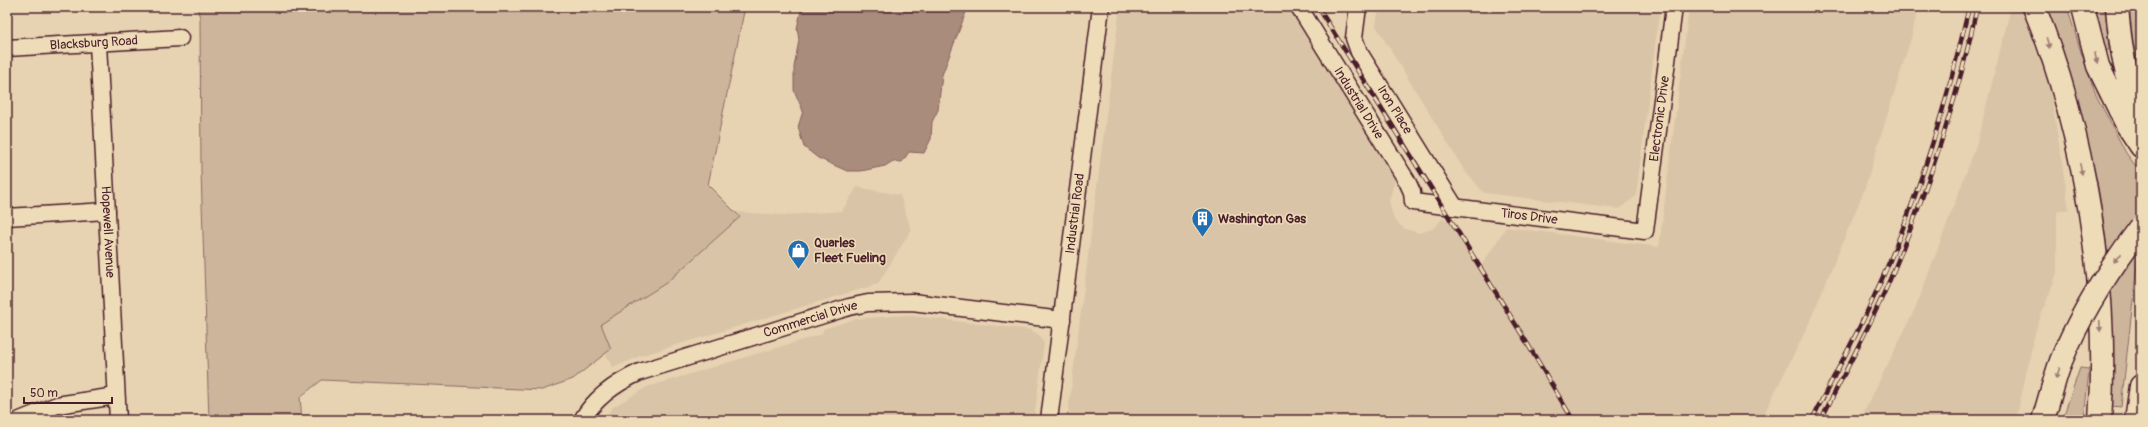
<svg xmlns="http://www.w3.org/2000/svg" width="2148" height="427" font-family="Pangolin,sans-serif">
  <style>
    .built { fill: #dac4a7 }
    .green { fill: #cdb59c; stroke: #8c6a64 }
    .water { fill: #aa8c7d; stroke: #84605c }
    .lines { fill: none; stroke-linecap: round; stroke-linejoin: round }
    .minor-casing { stroke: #4a1f2b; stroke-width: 19 }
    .highway-casing { stroke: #4a1f2b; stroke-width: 25 }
    .minor { stroke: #eedbb8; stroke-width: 16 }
    .highway { stroke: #eedbb8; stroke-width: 22 }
    .rail-casing { stroke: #4a1f2b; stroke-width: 4.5 }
    .rail { stroke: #eedbb8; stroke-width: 3; stroke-dasharray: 9; stroke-linecap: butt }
    .highway-bridge-casing { stroke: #4a1f2b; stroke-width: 25; stroke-linecap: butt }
    .highway-bridge { stroke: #eedbb8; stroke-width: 22 }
    .oneway { fill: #9c7d72 }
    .labels { text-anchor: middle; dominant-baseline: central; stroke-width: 3; stroke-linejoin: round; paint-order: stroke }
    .street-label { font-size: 13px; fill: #4a1f2b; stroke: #eedbb8 }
    .poi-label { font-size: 13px; font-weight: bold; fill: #4a1f2b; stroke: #eedbb8; text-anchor: start }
  </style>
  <rect width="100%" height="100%" fill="#e7d3b2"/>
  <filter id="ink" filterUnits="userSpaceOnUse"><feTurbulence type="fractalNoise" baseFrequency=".025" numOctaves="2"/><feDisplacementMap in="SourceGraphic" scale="8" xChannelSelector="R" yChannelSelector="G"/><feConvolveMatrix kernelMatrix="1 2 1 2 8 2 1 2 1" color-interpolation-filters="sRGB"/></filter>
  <g filter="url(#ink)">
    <path class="built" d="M 1120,7 L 1288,7 L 1395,180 L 1389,201 L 1394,220 L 1405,229 L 1419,233 L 1432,229 L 1442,219 L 1451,220 L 1481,266 L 1506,227 L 1659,247 L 1689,7 L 1918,7 L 1912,35 L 1864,191 L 1807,328 L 1761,420 L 1067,420 Z
      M 1379,7 L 1660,7 L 1636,196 L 1619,209 L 1484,193 L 1464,170 L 1376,26 Z
      M 2011,7 L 2029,7 L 2048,73 L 2069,209 L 2057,212 L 2057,273 L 2036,329 L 2016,420 L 1860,420 L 1916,307 L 1976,146 Z
      M 857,187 L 900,195 L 911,230 L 878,284 L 640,356 L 613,368 L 588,320 L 720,211 L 785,215 L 842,211 Z
      M 905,315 L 1031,330 L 1039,335 L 1044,344 L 1034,420 L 603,420 L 613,407 L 647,387 L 822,334 L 823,329 L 855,319 Z"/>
    <path class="green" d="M 197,7 L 745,7 L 708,185 L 740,217 L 666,283 L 601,324 L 611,349 L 573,379 L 542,390 L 322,380 L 300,397 L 302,420 L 209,420 L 201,172 L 200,18 Z
      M 2044,7 L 2067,7 L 2081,52 L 2096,95 L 2126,153 L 2141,173 L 2141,229 L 2121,407 L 2112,406 C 2113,326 2111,241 2093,164 C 2080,110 2062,59 2044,7 Z
      M 2091,7 L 2105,7 L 2109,50 L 2105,51 Z
      M 2129,7 L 2141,7 L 2141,76 L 2133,41 Z
      M 2080,368 L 2089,369 L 2084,420 L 2062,420 Z"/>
    <path class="water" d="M 802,7 L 968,7 L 942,75 L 938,110 L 932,122 L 931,139 L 924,153 L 909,152 L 902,162 L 893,161 L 885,166 L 861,171 L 847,171 L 818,158 L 804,147 L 798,127 L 803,111 L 794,90 L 794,67 L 799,40 L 797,28 Z"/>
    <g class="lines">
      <defs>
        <g id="minor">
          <path id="s1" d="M 1299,7 L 1407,181 L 1412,192 L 1413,202 L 1645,231 L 1674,7"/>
          <path id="s2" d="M 1358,7 L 1354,38 L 1359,52 L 1455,207"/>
          <path id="s3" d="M 98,44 L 118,420"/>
          <path id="s4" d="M 7,48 L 180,38"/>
          <path d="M 7,217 L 107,211"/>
          <path d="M 20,420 L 57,405 L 116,396"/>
          <path id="s5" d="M 582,420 C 595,397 616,383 640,372 L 849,307 L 868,303 L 912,302 L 1062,320"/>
          <path id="s6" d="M 1049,420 L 1101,7"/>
        </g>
        <path id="highway" d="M 2034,7 C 2084,128 2110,289 2100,420
          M 2083,7 L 2098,66 L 2127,125 L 2141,146
          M 2117,7 C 2120,44 2125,80 2141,114
          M 2136,420 L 2141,386"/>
      </defs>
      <use href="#minor" class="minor-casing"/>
      <use href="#highway" class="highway-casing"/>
      <use href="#minor" class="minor"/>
      <use href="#highway" class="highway"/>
      <defs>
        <path id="rail" d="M 1318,7 L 1521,333 L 1573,420
          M 1812,420 C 1831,380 1854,341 1872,301 C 1916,207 1946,108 1969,7
          M 1821,420 C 1843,375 1868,330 1888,284 C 1926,195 1957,102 1977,7"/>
      </defs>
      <use href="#rail" class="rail-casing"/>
      <use href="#rail" class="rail"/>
      <defs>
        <path id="highway-bridge" d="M 2043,420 C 2049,401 2054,380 2061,361 C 2081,312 2109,269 2141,227"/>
      </defs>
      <use href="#highway-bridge" class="highway-bridge-casing"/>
      <use href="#highway-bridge" class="highway-bridge"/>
    </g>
    <defs><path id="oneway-solid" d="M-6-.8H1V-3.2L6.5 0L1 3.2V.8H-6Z"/></defs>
    <g class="oneway">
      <use href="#oneway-solid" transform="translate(2048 43) rotate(73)"/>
      <use href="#oneway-solid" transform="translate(2096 58) rotate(76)"/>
      <use href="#oneway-solid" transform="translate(2081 169) rotate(78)"/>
      <use href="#oneway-solid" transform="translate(2117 258) rotate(127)"/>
      <use href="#oneway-solid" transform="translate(2100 326) rotate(87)"/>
      <use href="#oneway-solid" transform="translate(2058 373) rotate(107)"/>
    </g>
  </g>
  <defs>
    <symbol id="building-pin" viewBox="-11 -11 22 30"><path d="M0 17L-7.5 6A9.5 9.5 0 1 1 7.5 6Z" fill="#1f6fb2" stroke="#eedbb8"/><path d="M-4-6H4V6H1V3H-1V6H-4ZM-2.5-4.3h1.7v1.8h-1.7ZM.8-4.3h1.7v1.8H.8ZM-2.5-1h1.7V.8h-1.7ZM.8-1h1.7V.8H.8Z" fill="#fff"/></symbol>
    <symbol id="shop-pin" viewBox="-11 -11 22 30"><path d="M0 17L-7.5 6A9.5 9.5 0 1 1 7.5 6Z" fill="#1f6fb2" stroke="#eedbb8"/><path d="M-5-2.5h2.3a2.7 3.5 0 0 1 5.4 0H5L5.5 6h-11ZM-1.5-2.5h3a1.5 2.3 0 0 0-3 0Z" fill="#fff"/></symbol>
  </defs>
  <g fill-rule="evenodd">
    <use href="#building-pin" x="1190" y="206" width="25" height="34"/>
    <use href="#shop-pin" x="786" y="238" width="25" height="34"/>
  </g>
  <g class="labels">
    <g class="street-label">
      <text stroke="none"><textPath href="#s4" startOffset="87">Blacksburg Road</textPath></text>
      <text stroke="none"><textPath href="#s1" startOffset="113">Industrial Drive</textPath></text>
      <text stroke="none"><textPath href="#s2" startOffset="114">Iron Place</textPath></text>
      <text stroke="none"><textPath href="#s1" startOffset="574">Electronic Drive</textPath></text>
      <text stroke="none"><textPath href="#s6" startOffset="208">Industrial Road</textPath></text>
      <text stroke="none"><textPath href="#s1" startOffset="344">Tiros Drive</textPath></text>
      <text stroke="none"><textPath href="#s3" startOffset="188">Hopewell Avenue</textPath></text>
      <text stroke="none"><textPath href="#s5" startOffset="255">Commercial Drive</textPath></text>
    </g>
    <g class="poi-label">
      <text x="1218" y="219">Washington Gas</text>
      <text x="814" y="243">Quarles<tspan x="814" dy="15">Fleet Fueling</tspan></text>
    </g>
  </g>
  <rect width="2148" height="427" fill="none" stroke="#eedbb8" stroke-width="24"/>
  <rect x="12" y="12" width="2124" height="403" fill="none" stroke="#4a1f2b" stroke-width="1.5" filter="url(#ink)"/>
  <path d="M24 397v6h88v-6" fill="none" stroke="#4a1f2b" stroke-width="2"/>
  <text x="30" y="397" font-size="12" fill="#4a1f2b" stroke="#eedbb8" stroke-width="3" paint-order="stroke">50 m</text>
</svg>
